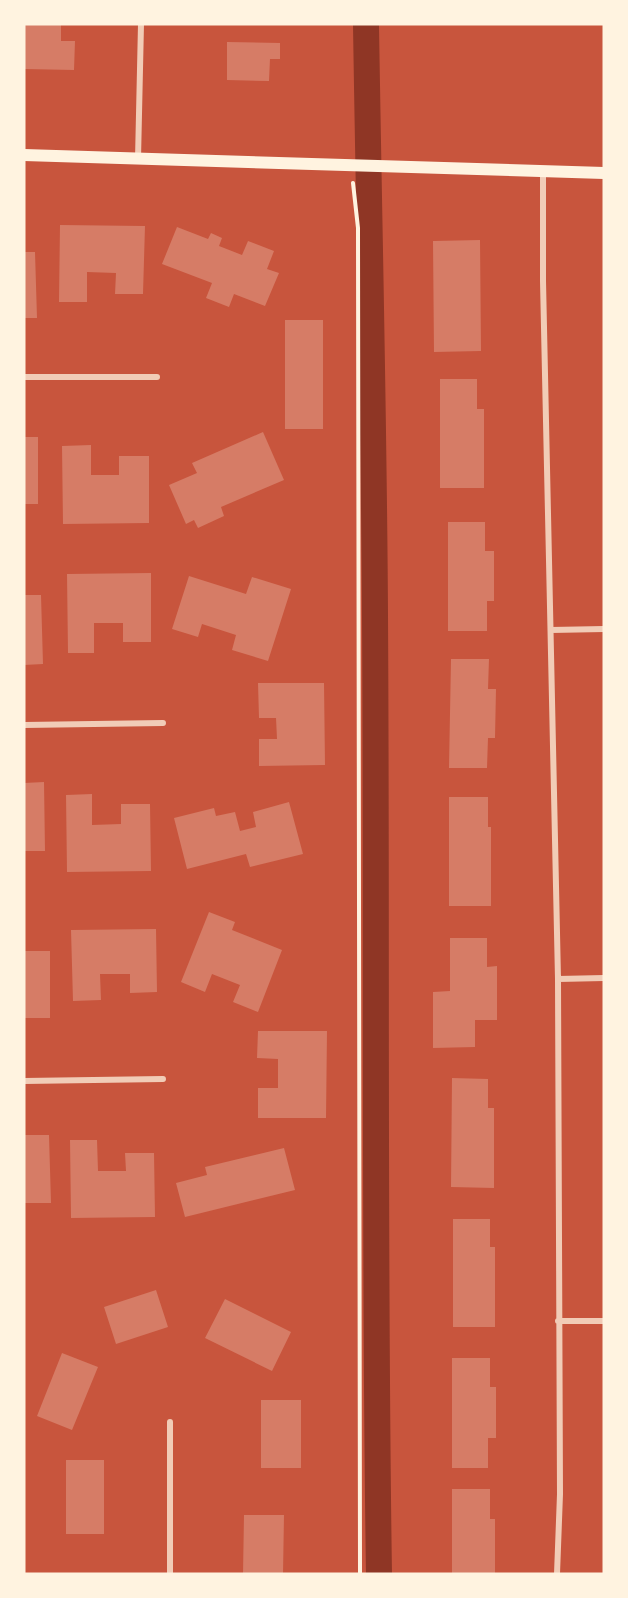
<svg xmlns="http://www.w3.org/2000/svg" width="628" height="1598" font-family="Montserrat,sans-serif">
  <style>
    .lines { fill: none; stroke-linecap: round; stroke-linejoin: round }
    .canal { stroke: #8f3625; stroke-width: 26 }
    .building { fill: #d67c66 }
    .path { stroke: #fff3e0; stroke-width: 4 }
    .minor { stroke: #f1ccb7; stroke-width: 6 }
    .secondary { stroke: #fff3e0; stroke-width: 12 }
  </style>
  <rect width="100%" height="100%" fill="#c8553d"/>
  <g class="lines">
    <path class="canal" d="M 366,24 C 369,221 374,419 375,616 C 377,935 374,1255 379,1574"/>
  </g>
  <path class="building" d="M 24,24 L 61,24 L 61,41 L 75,41 L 74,70 L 24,69 Z
    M 227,42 L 280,43 L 280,59 L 270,59 L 269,81 L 227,80 Z
    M 60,225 L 145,226 L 143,294 L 115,294 L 116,273 L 87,272 L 87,302 L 59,302 Z
    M 177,227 L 208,239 L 211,233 L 222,238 L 219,246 L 242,255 L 248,241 L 274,251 L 267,269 L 279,273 L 265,306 L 234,294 L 229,307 L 206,298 L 212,283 L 162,264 Z
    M 480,240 L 481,351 L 434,352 L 433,241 Z
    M 24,252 L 35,252 L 37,318 L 24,318 Z
    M 285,320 L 323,320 L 323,429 L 285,429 Z
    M 440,379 L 477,379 L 477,409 L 484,409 L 484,488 L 440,488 Z
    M 263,432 L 284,480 L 221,507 L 224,516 L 198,528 L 194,520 L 186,524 L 169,485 L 197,473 L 192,463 Z
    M 24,437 L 38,437 L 38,504 L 24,504 Z
    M 91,445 L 91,475 L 119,475 L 119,456 L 149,456 L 149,523 L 63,524 L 62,446 Z
    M 448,522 L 485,522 L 485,551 L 494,551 L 494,601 L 487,601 L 487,631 L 448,631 Z
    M 151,573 L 151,642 L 123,642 L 123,623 L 94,623 L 94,653 L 68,653 L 67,574 Z
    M 189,576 L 246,594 L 252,577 L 291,589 L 268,661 L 232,650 L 236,635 L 202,624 L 198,637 L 172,629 Z
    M 24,595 L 41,595 L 43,664 L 24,665 Z
    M 451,659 L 489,659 L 488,689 L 496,689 L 495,738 L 488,738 L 487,768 L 449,768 Z
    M 258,683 L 324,683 L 325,765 L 259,766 L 259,739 L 277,739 L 276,718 L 259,718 Z
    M 44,782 L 45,851 L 24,851 L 24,783 Z
    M 92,794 L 92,825 L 121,824 L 121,804 L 150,804 L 151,871 L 67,872 L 66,795 Z
    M 449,797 L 488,797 L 488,827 L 491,827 L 491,906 L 449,906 Z
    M 289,802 L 303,854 L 250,867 L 246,854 L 187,869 L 174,818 L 214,808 L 216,816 L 235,812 L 240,831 L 256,827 L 253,812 Z
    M 209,912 L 235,922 L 232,930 L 282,950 L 258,1012 L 233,1002 L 240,985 L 212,974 L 205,992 L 181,982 Z
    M 156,929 L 157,992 L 130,993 L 130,974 L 100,974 L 101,1000 L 73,1001 L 71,930 Z
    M 450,938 L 487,938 L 487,967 L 497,966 L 497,1020 L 475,1020 L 475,1047 L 433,1048 L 433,992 L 450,991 Z
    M 24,951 L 50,951 L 50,1018 L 24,1018 Z
    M 258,1031 L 327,1031 L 326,1118 L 258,1118 L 258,1088 L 278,1088 L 278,1059 L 257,1058 Z
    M 452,1078 L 488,1079 L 488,1108 L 494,1108 L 494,1188 L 451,1187 Z
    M 24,1135 L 49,1135 L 51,1203 L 24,1203 Z
    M 70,1140 L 97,1140 L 98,1171 L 126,1171 L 125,1153 L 154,1153 L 155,1217 L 71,1218 Z
    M 284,1148 L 295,1190 L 185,1217 L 176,1183 L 207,1175 L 205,1167 Z
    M 453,1219 L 490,1219 L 490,1247 L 495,1247 L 495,1327 L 453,1327 Z
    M 156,1290 L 168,1327 L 116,1344 L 104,1307 Z
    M 225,1299 L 291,1332 L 272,1371 L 205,1338 Z
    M 62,1353 L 98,1367 L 72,1430 L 37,1416 Z
    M 452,1358 L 490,1358 L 490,1387 L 496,1387 L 496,1438 L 488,1438 L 488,1468 L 452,1468 Z
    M 261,1400 L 301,1400 L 301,1468 L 261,1468 Z
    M 66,1460 L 104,1460 L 104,1534 L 66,1534 Z
    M 452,1489 L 490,1489 L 490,1519 L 495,1519 L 495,1574 L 452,1574 Z
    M 244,1515 L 284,1515 L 283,1574 L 243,1574 Z"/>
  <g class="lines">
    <path class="path" d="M 353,183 L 358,228 L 360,1574"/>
    <path class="minor" d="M 138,159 L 141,24
      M 543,171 L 543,281 L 558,979 L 560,1494 L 557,1574
      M 24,377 L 157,377
      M 551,630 L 604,629
      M 24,725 L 163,723
      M 558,979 L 604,978
      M 24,1081 L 163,1079
      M 558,1321 L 604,1321
      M 170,1574 L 170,1422"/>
    <path class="secondary" d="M 24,155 L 604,173"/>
  </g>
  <rect width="628" height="1598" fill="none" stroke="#fff3e0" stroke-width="51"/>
</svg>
